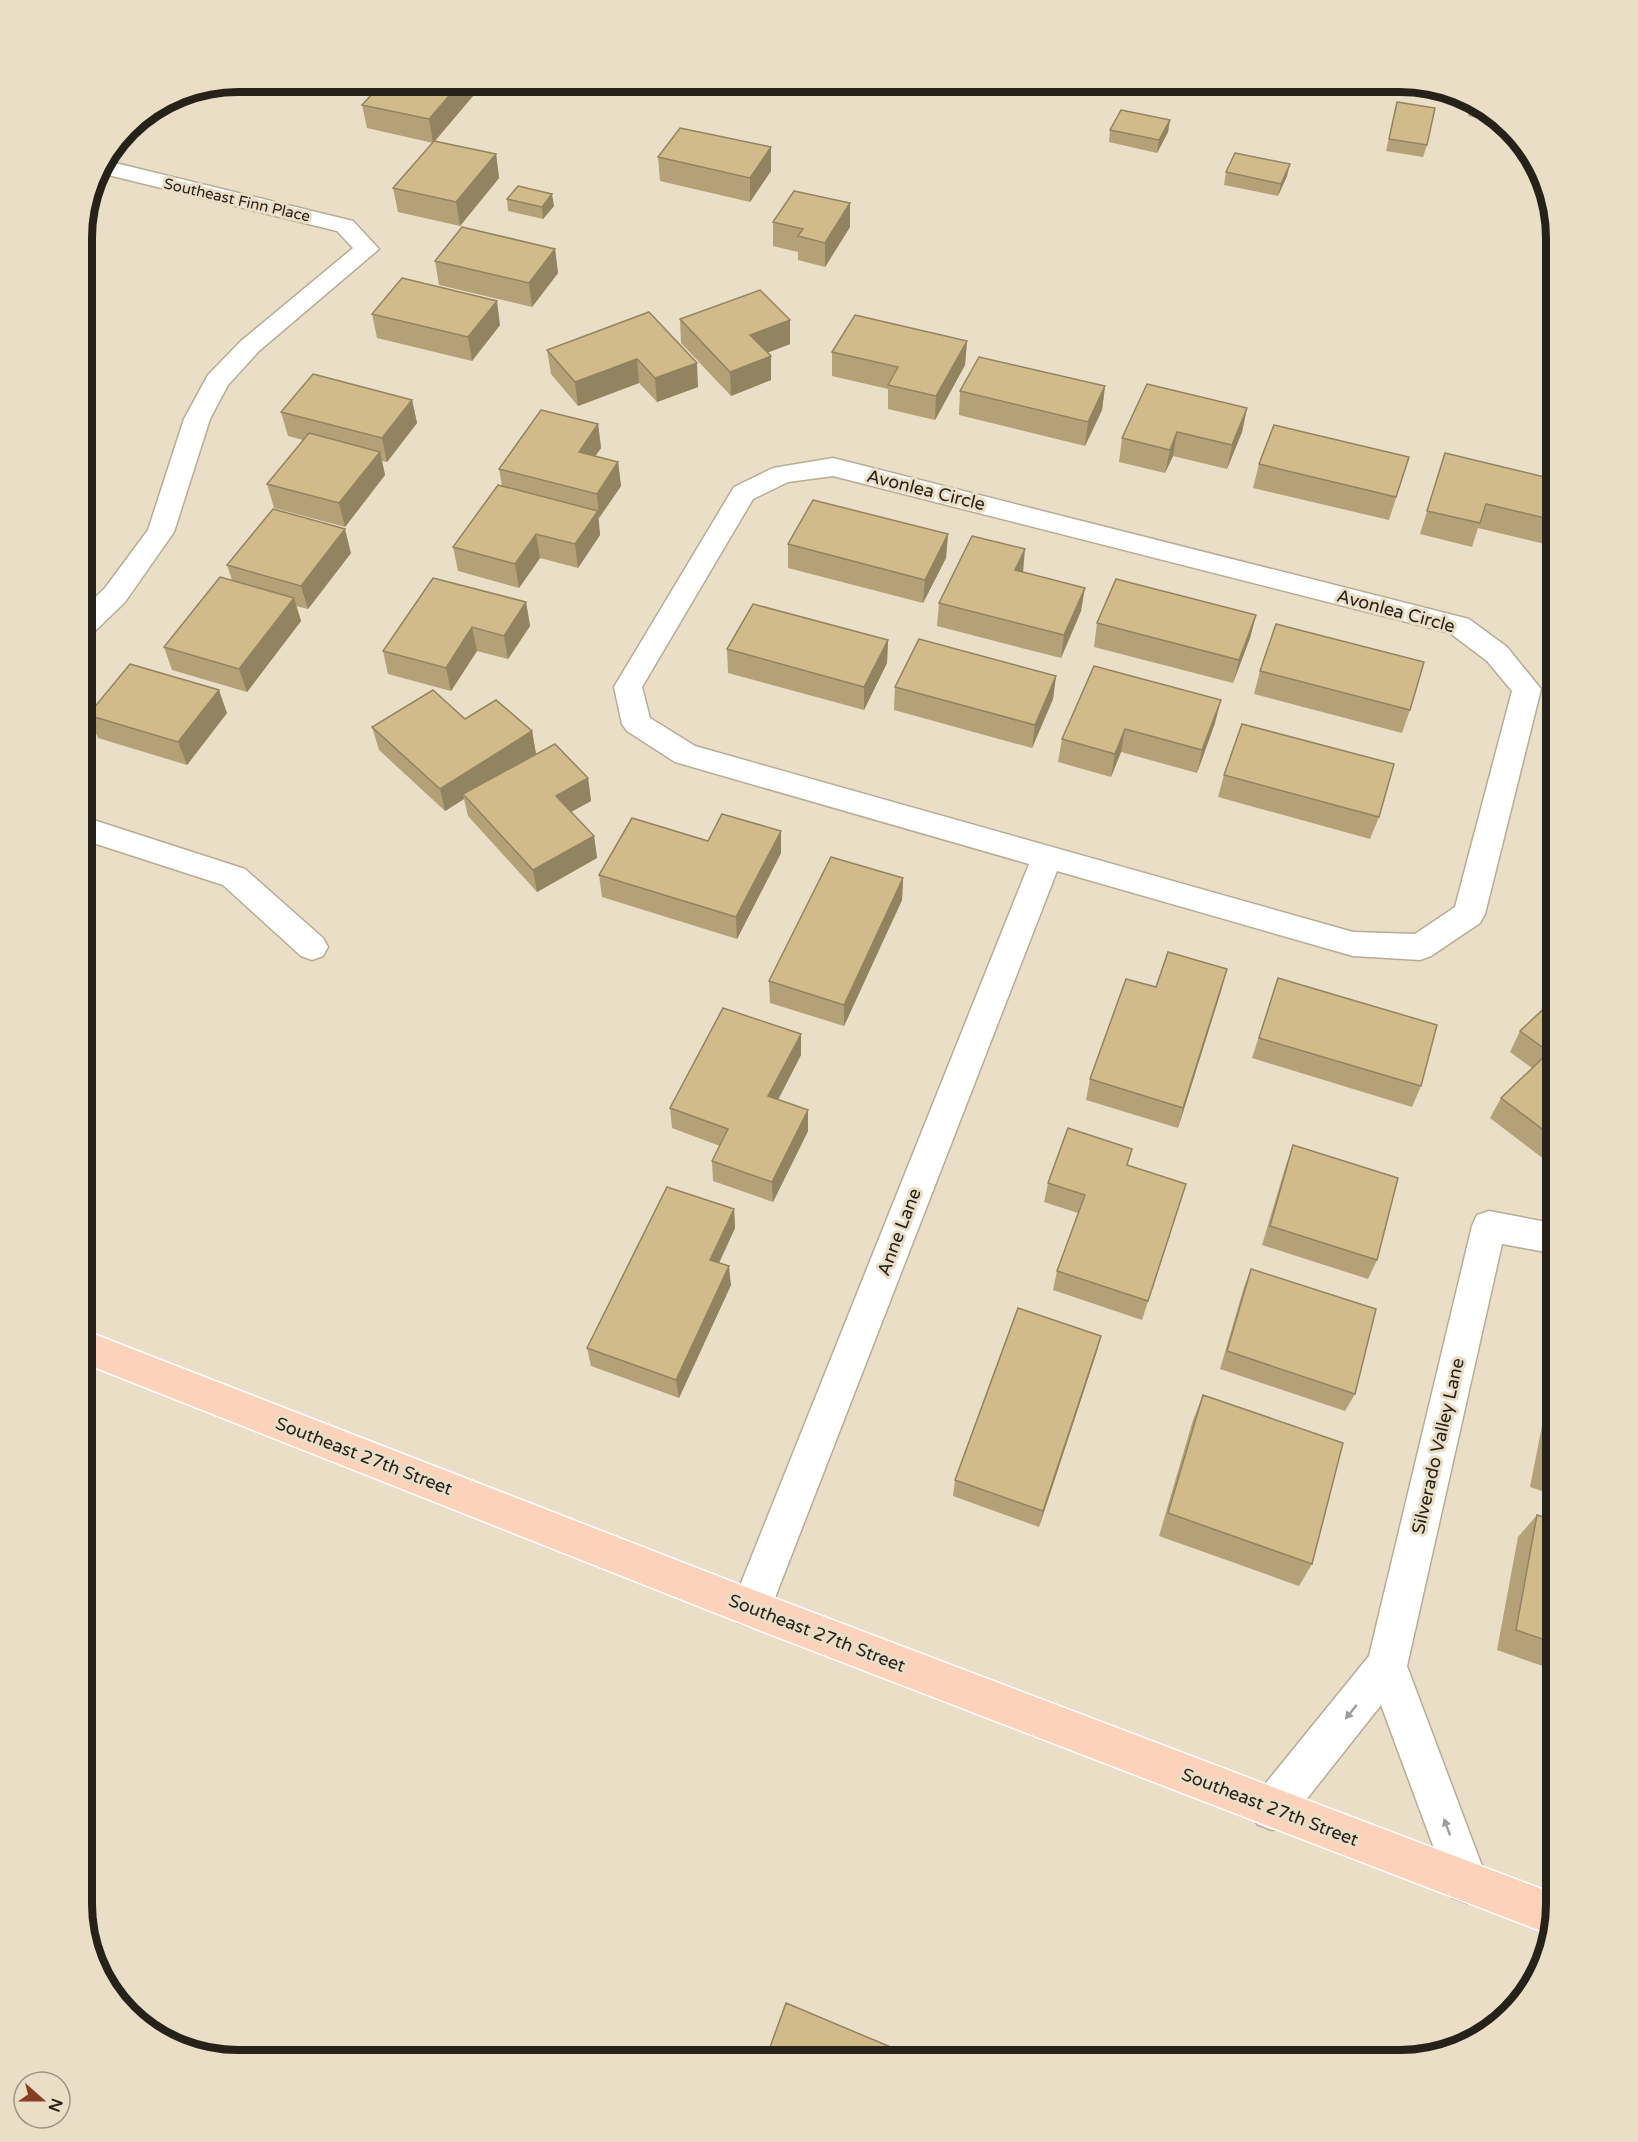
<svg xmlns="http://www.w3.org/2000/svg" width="1638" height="2142" font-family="'Varela Round',sans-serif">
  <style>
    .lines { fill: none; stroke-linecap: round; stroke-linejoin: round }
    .minor-casing { stroke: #b7ac95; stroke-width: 3 }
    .major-casing { stroke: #fff; stroke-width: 3 }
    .minor { fill: #fff; fill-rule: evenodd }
    .major { fill: #fcd2bb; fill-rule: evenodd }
    .wall { fill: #b4a178 }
    .shaded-wall { fill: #928361 }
    .building { fill: #d1bb8b; stroke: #928361; stroke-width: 1.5 }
    .oneway { fill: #9d9c98 }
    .labels { text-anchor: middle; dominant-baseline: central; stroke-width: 6; stroke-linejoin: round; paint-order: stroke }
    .far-street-label { font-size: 15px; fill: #262219; stroke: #eadec6 }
    .street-label { font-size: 18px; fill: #262219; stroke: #eadec6 }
    .rim { fill: none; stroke: #262219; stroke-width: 8 }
  </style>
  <rect width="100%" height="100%" fill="#eadec6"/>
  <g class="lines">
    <defs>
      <path id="minor" d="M 103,160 L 353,221 L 379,249 L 259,351 L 228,385 L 210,419 L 174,532 L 125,602 L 91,635 L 81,638 L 81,611 L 105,588 L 148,530 L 184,419 L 208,375 L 241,341 L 353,248 L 337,231 L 96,172 Z
        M 833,458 L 1469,619 L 1507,647 L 1541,689 L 1485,914 L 1480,923 L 1431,956 L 1420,960 L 1353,956 L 1057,871 L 771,1608 L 765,1622 L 751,1627 L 737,1622 L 731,1608 L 1029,864 L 675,762 L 627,731 L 622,724 L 614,687 L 734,487 L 773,468 ZM 833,476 L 1450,633 L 1487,661 L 1512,691 L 1455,907 L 1415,934 L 1353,932 L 695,746 L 650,718 L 642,687 L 753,499 L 788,482 Z
        M 81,816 L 245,869 L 323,938 L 328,947 L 323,956 L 312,960 L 301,956 L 223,885 L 81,839 Z
        M 1489,1211 L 1557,1224 L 1557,1254 L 1502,1244 L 1407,1666 L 1488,1882 L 1482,1897 L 1467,1903 L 1452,1897 L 1381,1705 L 1287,1824 L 1272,1830 L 1257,1824 L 1251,1809 L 1257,1794 L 1369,1656 L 1472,1226 L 1477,1215 Z"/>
      <path id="major" d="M 81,1329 L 751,1589 L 1555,1894 L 1557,1894 L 1557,1905 L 1549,1934 L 751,1627 L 81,1362 Z"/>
    </defs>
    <use href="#minor" class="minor-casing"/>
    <use href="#major" class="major-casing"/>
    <use href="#minor" class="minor"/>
    <use href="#major" class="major"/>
  </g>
  <path class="wall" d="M 1368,81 L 1384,81 L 1381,85 Z
    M 473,96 L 435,141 L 496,154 L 499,178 L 460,226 L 398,212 L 393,188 L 433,143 L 367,128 L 362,105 Z
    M 1473,100 L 1479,102 L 1501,123 L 1468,116 Z
    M 1397,102 L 1427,145 L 1423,157 L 1386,151 Z
    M 1170,120 L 1168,132 L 1157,153 L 1109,142 L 1110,130 Z
    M 658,157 L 771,171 L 750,202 L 660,181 Z
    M 1226,172 L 1287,176 L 1278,196 L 1224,185 Z
    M 507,199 L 554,206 L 543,219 L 508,211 Z
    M 850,203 L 850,227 L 825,267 L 798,260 L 798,252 L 773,246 L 773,222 Z
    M 555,249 L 558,273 L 532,307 L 439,285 L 435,261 Z
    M 649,312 L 698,387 L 657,402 L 639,383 L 578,406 L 551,374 L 547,350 Z
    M 372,314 L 500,325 L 472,361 L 377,338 Z
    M 680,319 L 790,320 L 790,344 L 767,353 L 771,356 L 771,380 L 731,396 L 681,343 Z
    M 967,341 L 965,365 L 935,420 L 888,409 L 888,389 L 832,376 L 832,352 Z
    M 1105,386 L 1102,410 L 1085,446 L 959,415 L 960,391 Z
    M 412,400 L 417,423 L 387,462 L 382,461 L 385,475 L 345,527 L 274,508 L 267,484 L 303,440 L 288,436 L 281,412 Z
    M 1247,408 L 1242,432 L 1227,469 L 1173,456 L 1165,473 L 1119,462 L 1122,438 Z
    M 598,424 L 601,448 L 595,456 L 618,462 L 621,486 L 599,518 L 598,518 L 600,535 L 578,568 L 540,558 L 519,588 L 458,571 L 453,547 L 502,486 L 499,469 Z
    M 1445,453 L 1557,480 L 1557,525 L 1549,545 L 1478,528 L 1472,547 L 1420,534 Z
    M 1409,457 L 1389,520 L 1253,488 L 1259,464 Z
    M 948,534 L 946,558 L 923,603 L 788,568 L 788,544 Z
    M 351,553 L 308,609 L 296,606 L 301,621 L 247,692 L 172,670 L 164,647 L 232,580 L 227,565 Z
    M 1023,572 L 1081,611 L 1061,658 L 937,626 L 939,603 Z
    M 526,602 L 530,626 L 508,659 L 477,651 L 451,691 L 388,674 L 383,651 Z
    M 1256,615 L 1250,638 L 1233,683 L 1094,647 L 1097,623 Z
    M 888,640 L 887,663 L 864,710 L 728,673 L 727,649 Z
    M 1094,666 L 1215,723 L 1197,773 L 1121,752 L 1111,777 L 1058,762 L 1062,739 Z
    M 1260,671 L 1410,710 L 1402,733 L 1254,694 Z
    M 1056,676 L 1053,699 L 1032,748 L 894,710 L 895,687 Z
    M 227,713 L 187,765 L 98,738 L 88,715 Z
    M 465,719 L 532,731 L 536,754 L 588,778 L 591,801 L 571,812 L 594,836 L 597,858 L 537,892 L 468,816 L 464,799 L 445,811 L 379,750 L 372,727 Z
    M 1224,775 L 1379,817 L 1370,839 L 1218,797 Z
    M 708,841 L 781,853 L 737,939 L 602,897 L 599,875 Z
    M 903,878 L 902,900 L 844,1026 L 770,1003 L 769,981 Z
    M 1278,978 L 1421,1086 L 1412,1107 L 1252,1058 Z
    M 1221,991 L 1178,1128 L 1086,1100 L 1090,1079 Z
    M 1557,1002 L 1557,1169 L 1490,1118 L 1501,1098 L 1532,1068 L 1510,1052 L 1520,1031 Z
    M 801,1055 L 778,1100 L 808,1131 L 773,1202 L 713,1181 L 712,1161 L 720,1146 L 672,1128 L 670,1108 Z
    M 1293,1145 L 1377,1260 L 1368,1279 L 1262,1245 L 1286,1165 Z
    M 1128,1166 L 1186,1184 L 1142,1320 L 1053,1290 L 1057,1271 L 1078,1213 L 1044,1202 L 1048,1183 Z
    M 734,1209 L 735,1228 L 719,1263 L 731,1285 L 679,1398 L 591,1366 L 587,1348 Z
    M 1251,1269 L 1355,1394 L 1345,1411 L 1220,1369 L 1244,1287 Z
    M 1101,1336 L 1096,1354 L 1039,1527 L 953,1496 L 955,1480 Z
    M 1557,1376 L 1557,1496 L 1530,1487 L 1550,1385 Z
    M 1203,1395 L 1312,1564 L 1299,1586 L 1159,1536 L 1193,1420 Z
    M 1537,1515 L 1557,1521 L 1557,1671 L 1497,1650 L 1518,1537 Z"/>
  <path class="shaded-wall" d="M 462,81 L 470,81 L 473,96 L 433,143 L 429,119 Z
    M 1170,120 L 1168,132 L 1157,153 L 1159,140 Z
    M 771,147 L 771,171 L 750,202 L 750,178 Z
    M 496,154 L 499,178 L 460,226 L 456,202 Z
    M 1290,164 L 1287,176 L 1278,196 L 1281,184 Z
    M 552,194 L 554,206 L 543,219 L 542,207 Z
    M 850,203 L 850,227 L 825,267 L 825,243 Z
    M 555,249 L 558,273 L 532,307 L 529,283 Z
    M 497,301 L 500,325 L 472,361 L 468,337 Z
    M 790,320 L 790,344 L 751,359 L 750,335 Z
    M 967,341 L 965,365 L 935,420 L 936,396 Z
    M 771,356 L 771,380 L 731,396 L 730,372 Z
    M 637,359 L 639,383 L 578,406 L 575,382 Z
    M 697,363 L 698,387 L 657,402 L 655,378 Z
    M 1105,386 L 1102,410 L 1085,446 L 1088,422 Z
    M 412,400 L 417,423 L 387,462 L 382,438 Z
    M 1247,408 L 1242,432 L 1227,469 L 1232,445 Z
    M 598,424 L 601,448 L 582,475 L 579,452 Z
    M 1177,432 L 1173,456 L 1165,473 L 1170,450 Z
    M 380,452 L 385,475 L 345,527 L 339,503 Z
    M 618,462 L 621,486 L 599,518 L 597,494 Z
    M 598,511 L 600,535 L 578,568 L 575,544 Z
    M 345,529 L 351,553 L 308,609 L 301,586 Z
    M 536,534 L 540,558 L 519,588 L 515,564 Z
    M 948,534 L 946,558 L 923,603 L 925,580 Z
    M 1025,549 L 1023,573 L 1015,570 Z
    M 1085,588 L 1081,611 L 1061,658 L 1064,635 Z
    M 294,598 L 301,621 L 247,692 L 239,669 Z
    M 526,602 L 530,626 L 508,659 L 504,636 Z
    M 1256,615 L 1250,638 L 1233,683 L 1239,660 Z
    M 472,627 L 477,651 L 451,691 L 446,668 Z
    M 888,640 L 887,663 L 864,710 L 864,687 Z
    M 1056,676 L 1053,699 L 1032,748 L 1035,725 Z
    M 219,690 L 227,713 L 187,765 L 178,742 Z
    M 1221,700 L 1215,723 L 1197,773 L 1202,750 Z
    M 1125,729 L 1121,752 L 1111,777 L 1115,754 Z
    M 532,731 L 536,754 L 463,794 L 464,799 L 445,811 L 440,789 Z
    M 588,778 L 591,801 L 560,818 L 556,796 Z
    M 781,831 L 781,853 L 737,939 L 736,917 Z
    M 594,836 L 597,858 L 537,892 L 533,870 Z
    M 903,878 L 902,900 L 844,1026 L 844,1005 Z
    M 1227,969 L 1221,991 L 1178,1128 L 1183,1108 Z
    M 801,1034 L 801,1055 L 769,1117 L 768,1096 Z
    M 808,1110 L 808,1131 L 773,1202 L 772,1182 Z
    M 734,1209 L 735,1228 L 712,1278 L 710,1260 Z
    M 729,1266 L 731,1285 L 679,1398 L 676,1380 Z
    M 1101,1336 L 1096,1354 L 1039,1527 L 1043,1511 Z"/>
  <path class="building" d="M 384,81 L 462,81 L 429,119 L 362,105 Z
    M 1397,102 L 1435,108 L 1427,145 L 1389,139 Z
    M 1121,110 L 1170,120 L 1159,140 L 1110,130 Z
    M 680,128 L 771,147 L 750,178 L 658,157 Z
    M 434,141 L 496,154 L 456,202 L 393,188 Z
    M 1235,153 L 1290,164 L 1281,184 L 1226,172 Z
    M 518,186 L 552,194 L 542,207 L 507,199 Z
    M 794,191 L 850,203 L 825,243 L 798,236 L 803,229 L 773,222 Z
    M 462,227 L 555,249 L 529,283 L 435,261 Z
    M 402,278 L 497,301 L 468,337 L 372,314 Z
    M 760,290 L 790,320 L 750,335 L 771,356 L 730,372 L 680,319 Z
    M 649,312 L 697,363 L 655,378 L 637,359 L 575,382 L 547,350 Z
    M 855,315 L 967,341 L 936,396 L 888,385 L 898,367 L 832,352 Z
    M 979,357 L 1105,386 L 1088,422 L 960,391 Z
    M 313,374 L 412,400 L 382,438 L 281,412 Z
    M 1147,384 L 1247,408 L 1232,445 L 1177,432 L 1170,450 L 1122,438 Z
    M 541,410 L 598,424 L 579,452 L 618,462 L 597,494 L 499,469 Z
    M 1274,425 L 1409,457 L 1396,497 L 1259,464 Z
    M 309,433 L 380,452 L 339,503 L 267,484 Z
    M 1445,453 L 1557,480 L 1557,521 L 1486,504 L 1480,523 L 1427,511 Z
    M 498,485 L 598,511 L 575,544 L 536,534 L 515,564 L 453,547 Z
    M 813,500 L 948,534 L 925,580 L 788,544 Z
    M 273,509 L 345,529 L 301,586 L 227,565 Z
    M 972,536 L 1025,549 L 1015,570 L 1085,588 L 1064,635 L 939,603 Z
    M 220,577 L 294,598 L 239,669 L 164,647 Z
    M 433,578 L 526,602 L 504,636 L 472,627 L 446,668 L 383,651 Z
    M 1116,579 L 1256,615 L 1239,660 L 1097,623 Z
    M 753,604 L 888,640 L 864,687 L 727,649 Z
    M 1276,624 L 1424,662 L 1410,710 L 1260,671 Z
    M 919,639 L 1056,676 L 1035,725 L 895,687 Z
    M 130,664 L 219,690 L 178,742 L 88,715 Z
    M 1094,666 L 1221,700 L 1202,750 L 1125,729 L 1115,754 L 1062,739 Z
    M 433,690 L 465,719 L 496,700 L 532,731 L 440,789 L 372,727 Z
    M 1242,724 L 1394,764 L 1379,817 L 1224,775 Z
    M 555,744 L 588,778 L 556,796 L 594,836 L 533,870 L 463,794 Z
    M 722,814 L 781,831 L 736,917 L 599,875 L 632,818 L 708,841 Z
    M 831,857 L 903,878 L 844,1005 L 769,981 Z
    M 1168,952 L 1227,969 L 1183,1108 L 1090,1079 L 1126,979 L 1156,987 Z
    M 1278,978 L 1437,1025 L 1421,1086 L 1259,1038 Z
    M 1553,1000 L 1557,1002 L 1557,1140 L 1501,1098 L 1549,1052 L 1520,1031 Z
    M 723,1008 L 801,1034 L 768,1096 L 808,1110 L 772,1182 L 712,1161 L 728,1129 L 670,1108 Z
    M 1068,1128 L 1132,1149 L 1127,1165 L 1186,1184 L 1148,1301 L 1057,1271 L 1085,1195 L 1048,1183 Z
    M 1293,1145 L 1398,1178 L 1377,1260 L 1270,1226 Z
    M 667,1187 L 734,1209 L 710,1260 L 729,1266 L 676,1380 L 587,1348 Z
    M 1251,1269 L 1376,1309 L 1355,1394 L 1227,1351 Z
    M 1018,1308 L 1101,1336 L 1043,1511 L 955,1480 Z
    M 1203,1395 L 1343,1443 L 1312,1564 L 1168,1513 Z
    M 1557,1399 L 1557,1475 L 1543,1470 Z
    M 1537,1515 L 1557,1521 L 1557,1644 L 1516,1630 Z
    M 786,2003 L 924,2061 L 765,2061 Z"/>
  <defs><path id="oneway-solid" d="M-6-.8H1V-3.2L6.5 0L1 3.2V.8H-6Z" transform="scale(1.5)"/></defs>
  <g class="oneway">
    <use href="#oneway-solid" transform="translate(1351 1712) rotate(129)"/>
    <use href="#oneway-solid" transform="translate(1447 1827) rotate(-110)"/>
  </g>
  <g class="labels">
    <g class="far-street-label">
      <text transform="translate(237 200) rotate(13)">Southeast Finn Place</text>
    </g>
    <g class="street-label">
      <text transform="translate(926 490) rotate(14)">Avonlea Circle</text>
      <text transform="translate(1396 611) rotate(15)">Avonlea Circle</text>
      <text transform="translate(899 1232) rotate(-69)">Anne Lane</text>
      <text transform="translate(1438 1446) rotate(-77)">Silverado Valley Lane</text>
      <text transform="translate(364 1456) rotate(21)">Southeast 27th Street</text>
      <text transform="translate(817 1633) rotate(21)">Southeast 27th Street</text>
      <text transform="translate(1270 1807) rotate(21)">Southeast 27th Street</text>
    </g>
  </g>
  <path d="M0 0H1638V2142H0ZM238 92H1400A146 146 0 0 1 1546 238V1904A146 146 0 0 1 1400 2050H238A146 146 0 0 1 92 1904V238A146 146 0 0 1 238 92Z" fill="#eadec6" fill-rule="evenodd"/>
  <path class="rim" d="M238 92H1400A146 146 0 0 1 1546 238V1904A146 146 0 0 1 1400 2050H238A146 146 0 0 1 92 1904V238A146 146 0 0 1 238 92Z"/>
  <g transform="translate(42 2100) rotate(111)"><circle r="28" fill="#eadec6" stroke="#9c9381" stroke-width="1.5"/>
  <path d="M0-4.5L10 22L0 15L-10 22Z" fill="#873e23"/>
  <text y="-9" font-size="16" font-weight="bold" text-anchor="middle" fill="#262219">N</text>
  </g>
</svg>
